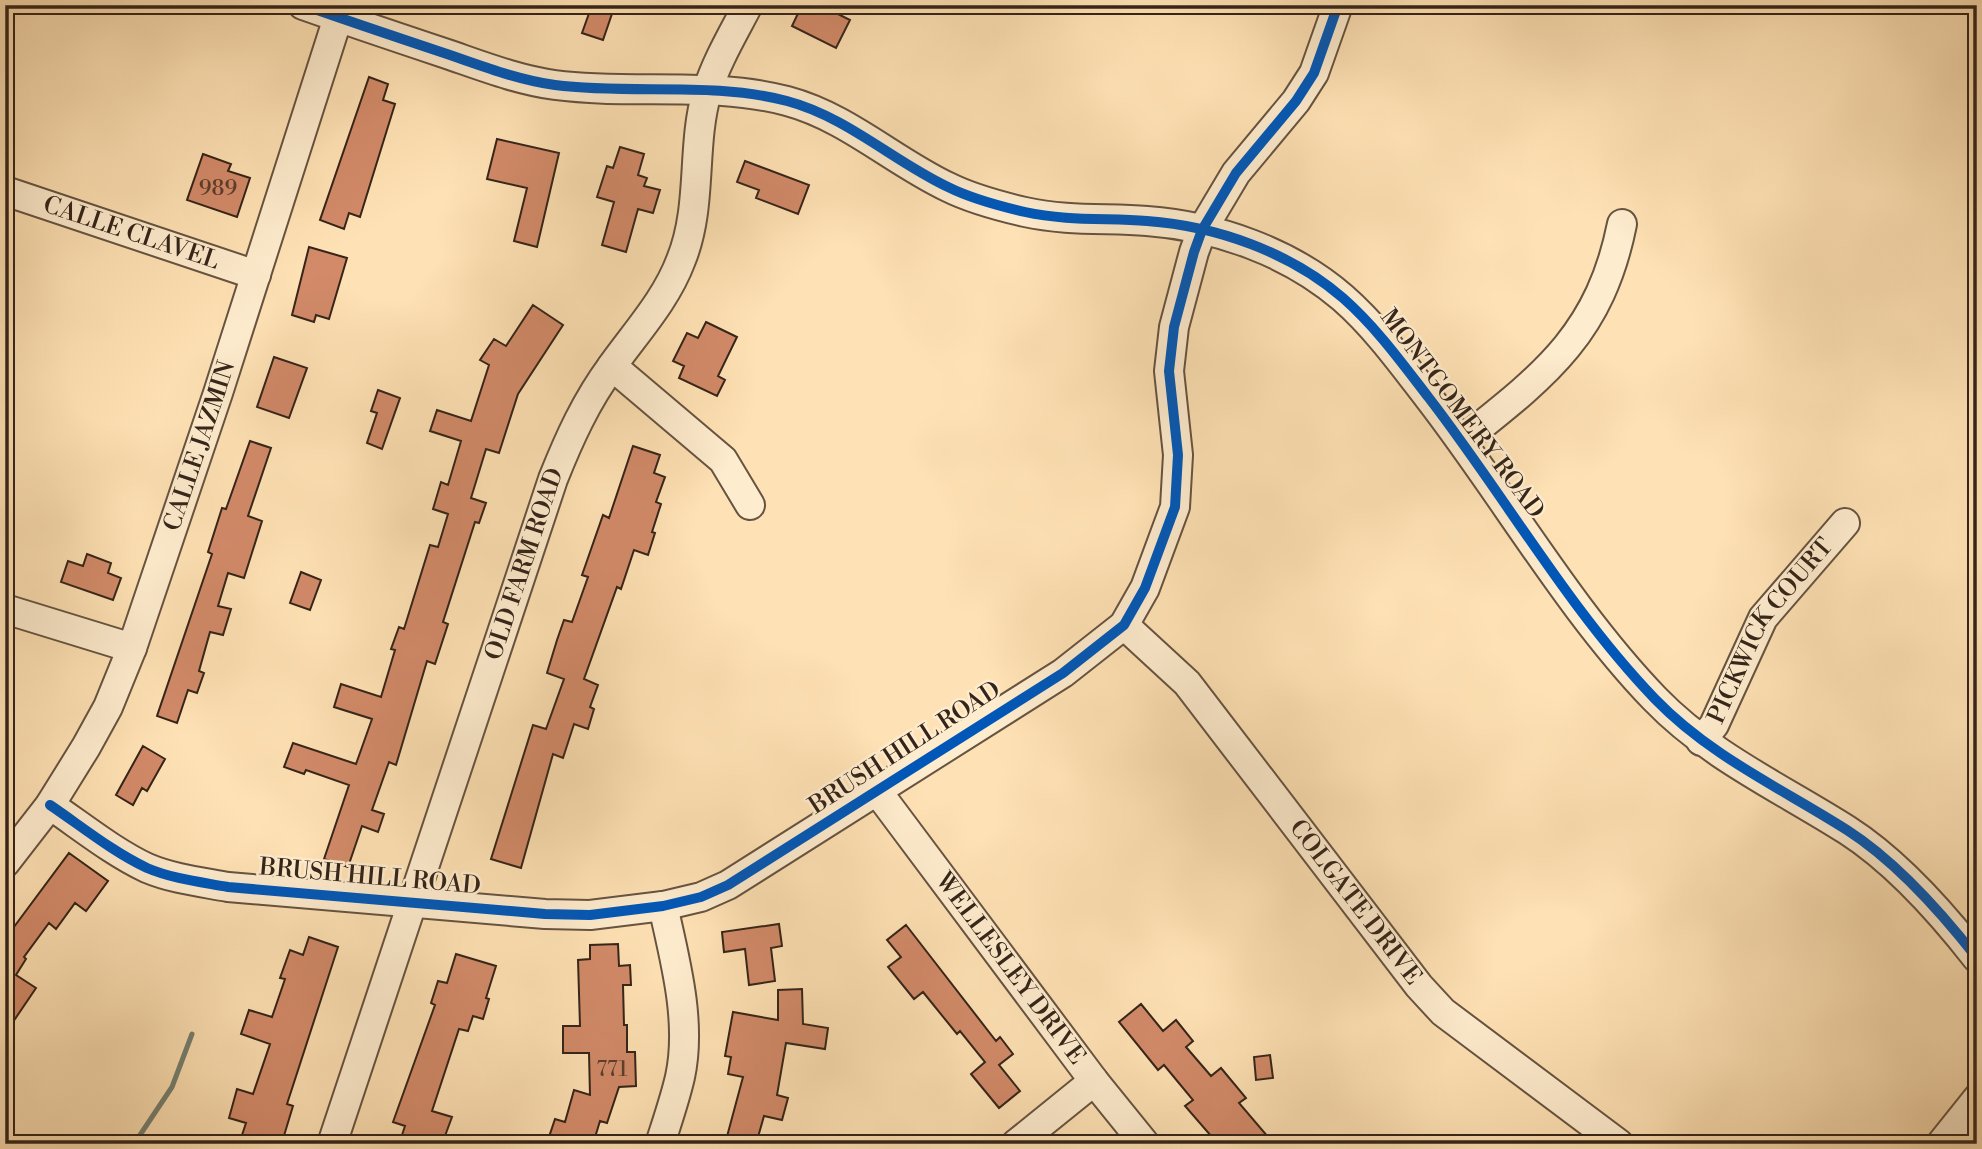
<svg xmlns="http://www.w3.org/2000/svg" width="1982" height="1149" font-family="'Libre Bodoni',serif">
  <style>
    .lines { fill: none; stroke-linecap: round; stroke-linejoin: round }
    .stream { stroke: #758071; stroke-width: 5 }
    .building { fill: #d28a69; stroke: #342419; stroke-width: 2 }
    .minor-casing { stroke: #665340; stroke-width: 32 }
    .minor { stroke: #feecce; stroke-width: 28 }
    .cycleway-casing { stroke: #feecce; stroke-width: 15 }
    .cycleway { stroke: #0057b8; stroke-width: 10 }
    .labels { text-anchor: middle; dominant-baseline: central; stroke-width: 5; stroke-linejoin: round; paint-order: stroke }
    .number-label { font-size: 21px; fill: #5c3e2d }
    .street-label { font-size: 24px; fill: #342419; stroke: #feecce }
  </style>
  <rect width="100%" height="100%" fill="#fee1b4"/>
  <filter id="stains"><feTurbulence type="fractalNoise" baseFrequency=".00286" numOctaves="4"/><feColorMatrix values="0 0 0 0 .2 0 0 0 0 .09 0 0 0 0 .02 0 0 0 .5 -.17"/></filter>
  <radialGradient id="worn" r=".72"><stop offset=".6" stop-color="#630" stop-opacity="0"/><stop offset="1" stop-color="#630" stop-opacity=".3"/></radialGradient>
  <g class="lines">
    <path class="stream" d="M 134,1144 L 172,1087 L 192,1034"/>
  </g>
  <path class="building" d="M 592,5 L 615,5 L 603,40 L 582,33 Z
    M 802,5 L 820,5 L 850,20 L 836,48 L 792,26 Z
    M 369,77 L 388,84 L 383,100 L 395,104 L 360,217 L 349,213 L 344,229 L 320,220 Z
    M 497,139 L 559,153 L 537,247 L 514,241 L 527,188 L 487,179 Z
    M 620,147 L 644,154 L 638,175 L 647,178 L 644,186 L 660,190 L 653,213 L 638,209 L 626,252 L 602,245 L 614,202 L 597,197 L 607,166 L 613,168 Z
    M 203,154 L 231,164 L 228,171 L 250,178 L 237,217 L 187,200 Z
    M 745,161 L 809,185 L 798,214 L 756,198 L 759,190 L 737,182 Z
    M 309,247 L 347,258 L 329,319 L 316,315 L 314,322 L 292,315 Z
    M 533,305 L 563,325 L 518,394 L 499,453 L 486,449 L 471,498 L 486,503 L 479,523 L 475,522 L 443,622 L 448,624 L 435,664 L 427,661 L 396,765 L 389,762 L 372,810 L 384,814 L 378,832 L 362,826 L 348,867 L 324,859 L 349,785 L 306,770 L 304,774 L 284,767 L 293,743 L 356,764 L 372,719 L 334,707 L 341,684 L 381,697 L 395,650 L 391,649 L 399,627 L 404,629 L 430,545 L 438,547 L 448,514 L 433,509 L 441,482 L 448,485 L 461,441 L 430,431 L 437,410 L 471,421 L 489,365 L 480,360 L 494,339 L 506,346 Z
    M 706,322 L 737,337 L 718,376 L 725,380 L 717,396 L 679,378 L 684,366 L 673,361 L 687,333 L 698,338 Z
    M 274,357 L 307,368 L 289,418 L 257,407 Z
    M 378,390 L 400,398 L 382,449 L 367,443 L 377,413 L 371,411 Z
    M 250,441 L 271,448 L 248,516 L 262,521 L 244,578 L 228,573 L 218,606 L 231,609 L 223,635 L 210,632 L 199,671 L 204,673 L 197,693 L 188,690 L 177,723 L 157,716 L 212,554 L 208,552 L 222,508 L 226,509 Z
    M 633,446 L 660,455 L 654,473 L 665,477 L 656,502 L 661,504 L 652,532 L 655,533 L 648,555 L 634,550 L 621,589 L 617,587 L 584,679 L 598,685 L 590,707 L 594,709 L 588,729 L 574,724 L 563,758 L 553,754 L 521,868 L 491,859 L 533,725 L 546,729 L 564,679 L 547,673 L 557,640 L 564,620 L 572,622 L 588,577 L 582,575 L 603,515 L 609,518 Z
    M 87,554 L 111,563 L 108,573 L 121,578 L 113,600 L 61,582 L 68,561 L 83,566 Z
    M 301,572 L 321,580 L 310,610 L 290,603 Z
    M 143,746 L 165,759 L 147,791 L 142,788 L 133,805 L 116,795 Z
    M 69,853 L 108,881 L 86,911 L 75,903 L 56,929 L 49,923 L 24,957 L 26,959 L 16,975 L 36,988 L 15,1019 L 5,1012 L 5,939 Z
    M 779,924 L 782,946 L 771,948 L 775,981 L 749,985 L 745,949 L 724,952 L 722,932 Z
    M 906,925 L 996,1041 L 1000,1037 L 1013,1054 L 999,1065 L 1020,1091 L 999,1108 L 971,1074 L 985,1062 L 960,1031 L 957,1034 L 923,992 L 914,999 L 888,967 L 901,957 L 887,940 Z
    M 309,937 L 338,947 L 287,1104 L 293,1106 L 283,1139 L 274,1136 L 272,1144 L 239,1144 L 246,1123 L 229,1118 L 237,1089 L 253,1094 L 270,1044 L 241,1034 L 249,1010 L 272,1017 L 285,979 L 280,978 L 290,950 L 303,955 Z
    M 618,944 L 619,966 L 630,965 L 631,985 L 623,985 L 624,1025 L 627,1025 L 627,1052 L 635,1052 L 636,1086 L 619,1087 L 607,1123 L 600,1121 L 593,1144 L 559,1144 L 548,1140 L 555,1119 L 565,1122 L 574,1090 L 590,1095 L 589,1053 L 563,1053 L 563,1026 L 580,1026 L 578,960 L 590,959 L 590,945 Z
    M 456,954 L 496,966 L 486,998 L 489,999 L 483,1019 L 473,1016 L 468,1031 L 459,1029 L 432,1111 L 452,1117 L 442,1144 L 399,1144 L 405,1126 L 393,1122 L 435,1005 L 431,1003 L 438,981 L 447,983 Z
    M 802,989 L 803,1024 L 828,1028 L 825,1049 L 786,1043 L 777,1095 L 788,1098 L 782,1120 L 764,1116 L 756,1144 L 725,1144 L 743,1077 L 728,1074 L 731,1057 L 725,1056 L 733,1012 L 778,1020 L 778,990 Z
    M 1141,1004 L 1163,1031 L 1176,1020 L 1193,1041 L 1186,1047 L 1211,1076 L 1221,1068 L 1246,1098 L 1239,1103 L 1274,1144 L 1218,1144 L 1185,1106 L 1193,1100 L 1164,1065 L 1158,1070 L 1119,1022 Z
    M 1270,1055 L 1273,1078 L 1256,1080 L 1254,1057 Z"/>
  <g class="lines">
    <defs>
      <g id="minor">
        <path d="M 303,5 C 351,22 399,38 447,54 C 482,66 518,80 555,85 C 632,95 711,81 787,101 C 847,117 893,161 948,187 C 972,199 999,206 1025,212 C 1066,221 1106,218 1147,221 C 1216,226 1290,252 1343,298 C 1376,327 1402,363 1429,398 C 1504,495 1570,611 1655,699 C 1710,756 1781,788 1847,830 C 1897,862 1941,912 1977,958"/>
        <path id="s1" d="M 5,191 L 256,275"/>
        <path d="M 612,366 L 723,460 L 750,505"/>
        <path d="M 1462,441 C 1545,375 1600,334 1622,224"/>
        <path d="M 5,609 L 132,648"/>
        <path id="s2" d="M 1124,625 L 1187,683 L 1419,986 L 1443,1012 L 1619,1144"/>
        <path id="s3" d="M 1701,741 L 1714,725 L 1763,618 L 1845,523"/>
        <path id="s4" d="M 877,791 L 1094,1081 L 1145,1144"/>
        <path d="M 50,805 C 81,826 113,852 147,868 C 173,879 201,882 228,887 L 545,914 L 590,915 L 663,906 L 701,897 L 728,885 L 1063,673 L 1124,625 L 1145,588 L 1175,507 L 1178,455 L 1169,371 L 1174,327 L 1194,252 L 1202,230 L 1236,173 L 1296,101 L 1314,73 L 1338,5"/>
        <path id="s5" d="M 5,863 L 50,805 L 86,747 L 108,707 L 132,648 L 218,393 L 342,5"/>
        <path id="s6" d="M 332,1144 L 553,479 C 569,439 586,401 612,366 C 637,331 666,300 681,260 C 703,206 691,146 707,92 C 716,62 734,32 748,5"/>
        <path d="M 660,1144 C 667,1122 675,1099 680,1077 C 692,1022 675,960 663,906"/>
        <path d="M 1016,1144 L 1094,1081"/>
        <path d="M 1941,1144 L 1977,1099"/>
      </g>
    </defs>
    <use href="#minor" class="minor-casing"/>
    <use href="#minor" class="minor"/>
    <defs>
      <path id="cycleway" d="M 303,5 C 351,22 399,38 447,54 C 482,66 518,80 555,85 C 632,95 711,81 787,101 C 847,117 893,161 948,187 C 972,199 999,206 1025,212 C 1066,221 1106,218 1147,221 C 1216,226 1290,252 1343,298 C 1376,327 1402,363 1429,398 C 1504,495 1570,611 1655,699 C 1710,756 1781,788 1847,830 C 1897,862 1941,912 1977,958
        M 50,805 C 81,826 113,852 147,868 C 173,879 201,882 228,887 L 545,914 L 590,915 L 663,906 L 701,897 L 728,885 L 1063,673 L 1124,625 L 1145,588 L 1175,507 L 1178,455 L 1169,371 L 1174,327 L 1194,252 L 1202,230 L 1236,173 L 1296,101 L 1314,73 L 1338,5"/>
    </defs>
    <use href="#cycleway" class="cycleway-casing"/>
    <use href="#cycleway" class="cycleway"/>
  </g>
  <g class="labels">
    <g class="number-label">
      <text x="218" y="189">989</text>
      <text x="612" y="1070">771</text>
    </g>
    <g class="street-label">
      <text stroke="none"><textPath href="#s1" startOffset="133">CALLE CLAVEL</textPath></text>
      <text transform="translate(1462 414) rotate(53)">MONTGOMERY ROAD</text>
      <text stroke="none"><textPath href="#s5" startOffset="464">CALLE JAZMIN</textPath></text>
      <text stroke="none"><textPath href="#s6" startOffset="611">OLD FARM ROAD</textPath></text>
      <text stroke="none"><textPath href="#s3" startOffset="131">PICKWICK COURT</textPath></text>
      <text transform="translate(905 748) rotate(-33)">BRUSH HILL ROAD</text>
      <text transform="translate(370 877) rotate(5)">BRUSH HILL ROAD</text>
      <text stroke="none"><textPath href="#s2" startOffset="362">COLGATE DRIVE</textPath></text>
      <text stroke="none"><textPath href="#s4" startOffset="222">WELLESLEY DRIVE</textPath></text>
    </g>
  </g>
  <rect width="1982" height="1149" fill="none" stroke="#fee1b4" stroke-width="28"/>
  <rect x="7" y="7" width="1968" height="1135" fill="none" stroke="#342419" stroke-width="3.5"/>
  <rect x="14" y="14" width="1954" height="1121" fill="none" stroke="#342419" stroke-width="2"/>
  <rect width="100%" height="100%" filter="url(#stains)"/>
  <rect width="100%" height="100%" fill="url(#worn)"/>
</svg>
